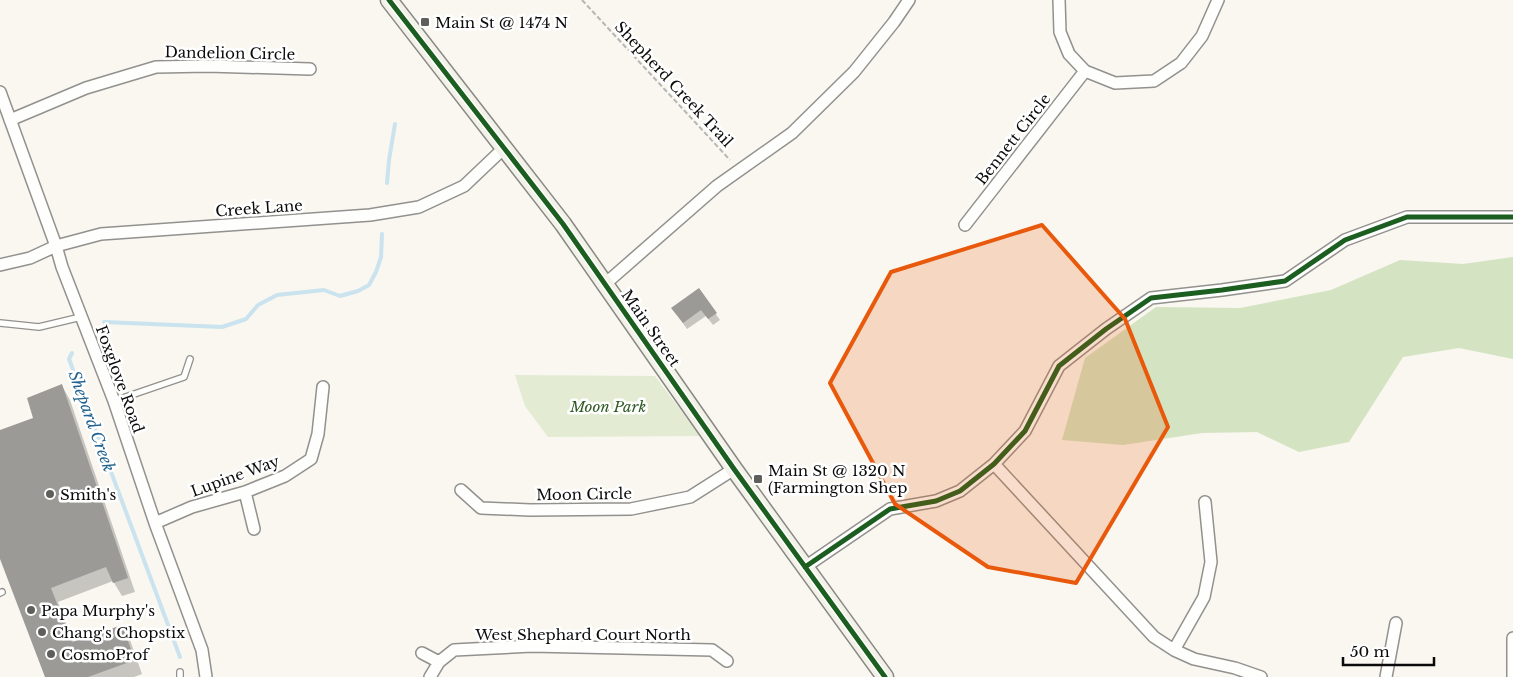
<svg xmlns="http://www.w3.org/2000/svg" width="1513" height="677" font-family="'Libre Baskerville',serif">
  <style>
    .green { fill: #e3ecd2 }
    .forest { fill: #d4e3c1 }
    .shadow { fill: #0003 }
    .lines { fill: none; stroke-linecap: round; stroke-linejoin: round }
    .stream { stroke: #cae3ef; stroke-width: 4 }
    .building { fill: #9c9a96 }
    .service-casing { stroke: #92918e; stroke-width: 8 }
    .minor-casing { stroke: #92918e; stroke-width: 14 }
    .secondary-casing { stroke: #898885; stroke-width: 19 }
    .path { stroke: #b7b6b5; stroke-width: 2; stroke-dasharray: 5 2.5; stroke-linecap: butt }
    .service { stroke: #fefefd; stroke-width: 5.5 }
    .minor { stroke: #fefefd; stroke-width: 11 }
    .secondary { stroke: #f3f2e9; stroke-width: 16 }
    .cycleway-casing { stroke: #fff; stroke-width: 8 }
    .cycleway { stroke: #1b5e20; stroke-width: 5 }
    .marked { fill: #e8590c; fill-opacity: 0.2; stroke: #e8590c; stroke-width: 4; stroke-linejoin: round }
    .poi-dot { fill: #5e5e5b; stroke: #fff; stroke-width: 2 }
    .labels { text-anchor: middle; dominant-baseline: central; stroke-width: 5; stroke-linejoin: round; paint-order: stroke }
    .poi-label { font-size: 15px; fill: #0b0b0b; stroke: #fff; text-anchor: start }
    .street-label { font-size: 15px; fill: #0b0b0b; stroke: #fff }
    .park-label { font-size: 15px; font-style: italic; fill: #315b24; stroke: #fff }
    .water-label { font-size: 16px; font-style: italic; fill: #23638f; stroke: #fff }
  </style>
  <rect width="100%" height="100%" fill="#f9f7f0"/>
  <path class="green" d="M 515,375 L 655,376 L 700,436 L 548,437 L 525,406 Z"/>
  <path class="forest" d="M 1513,257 L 1513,359 L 1459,348 L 1403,357 L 1349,442 L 1299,452 L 1257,432 L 1202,433 L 1123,445 L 1062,440 L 1085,358 L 1156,307 L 1240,308 L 1331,290 L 1400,260 L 1463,264 Z"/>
  <path class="shadow" d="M 698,289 L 720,320 L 713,325 L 706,316 L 687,329 L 677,315 Z
    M 62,386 L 70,400 L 135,592 L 122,596 L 113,581 L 58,602 L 74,643 L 122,626 L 130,640 L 142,674 L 134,677 L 47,677 L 0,554 L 0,431 L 34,419 Z"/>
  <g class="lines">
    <path class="stream" d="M 387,183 L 389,160 L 395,124
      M 104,322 L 222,327 L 246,319 L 258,305 L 277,295 L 324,290 L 340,296 L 358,291 L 369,285 L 376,272 L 381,257 L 382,234
      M 72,353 L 69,359 L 180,657"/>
  </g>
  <path class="building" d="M 699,288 L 717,313 L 708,319 L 701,310 L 683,323 L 671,308 Z
    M 62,384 L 128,578 L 113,583 L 106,567 L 51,588 L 72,642 L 122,625 L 135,660 L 88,677 L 45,677 L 0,559 L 0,430 L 33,418 L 27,398 Z"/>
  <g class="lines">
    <defs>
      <path id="service" d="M 0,323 L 39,327 L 81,317
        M 114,401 L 184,377 L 190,359
        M 0,593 L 2,592
        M 180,672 L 180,677"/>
      <path id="minor" d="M 1059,0 L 1060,32 L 1069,54 L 1085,71 L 1115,83 L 1154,81 L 1181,63 L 1202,36 L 1218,0
        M 0,92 L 56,246 L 62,267 L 114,401 L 155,523 L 202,650 L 206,677
        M 10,120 L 86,88 L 156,67 L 208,66 L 310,69
        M 965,225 L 1085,71
        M 0,265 L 30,258 L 56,246 L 101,234 L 370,215 L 419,207 L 464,186 L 504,148
        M 605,284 L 717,186 L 792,133 L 854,72 L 894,22 L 909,0
        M 994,464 L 1154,637 L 1174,650 L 1194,659 L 1235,668 L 1261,677
        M 461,490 L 481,508 L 530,510 L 631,509 L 690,497 L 734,469
        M 245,492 L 254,529
        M 155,523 L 192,507 L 245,492 L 285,476 L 311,459 L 318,434 L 323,387
        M 805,567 L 890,509 L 936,501 L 960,491 L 994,464 L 1025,431 L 1059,366 L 1106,329 L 1151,298 L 1222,290 L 1285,281 L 1345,240 L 1407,217 L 1513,217
        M 1174,650 L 1204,597 L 1211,562 L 1205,502
        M 422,653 L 439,662
        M 430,677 L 439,662 L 454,650 L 532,646 L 712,650 L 727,661
        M 1386,677 L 1396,623
        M 1513,677 L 1513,638"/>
      <path id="secondary" d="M 389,0 L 563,224 L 734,469 L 885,677"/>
    </defs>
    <use href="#service" class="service-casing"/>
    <use href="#minor" class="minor-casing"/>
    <use href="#secondary" class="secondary-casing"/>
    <path class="path" d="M 582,0 L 730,160"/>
    <use href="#service" class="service"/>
    <use href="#minor" class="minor"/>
    <use href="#secondary" class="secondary"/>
    <defs>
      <path id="cycleway" d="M 389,0 L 563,224 L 734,469 L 885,677
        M 805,567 L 890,509 L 936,501 L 960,491 L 994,464 L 1025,431 L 1059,366 L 1106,329 L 1151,298 L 1222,290 L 1285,281 L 1345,240 L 1407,217 L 1513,217"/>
    </defs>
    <use href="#cycleway" class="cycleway-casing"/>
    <use href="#cycleway" class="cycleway"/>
  </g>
  <path class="marked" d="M 1042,225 L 1125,319 L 1168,427 L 1076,583 L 988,567 L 895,504 L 830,383 L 891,272 Z"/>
  <g class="poi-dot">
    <rect x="420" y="17" width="10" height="10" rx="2.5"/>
    <rect x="753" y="474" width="10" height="10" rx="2.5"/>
    <circle cx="50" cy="494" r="5"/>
    <circle cx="31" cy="610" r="5"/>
    <circle cx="42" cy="632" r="5"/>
    <circle cx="51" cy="654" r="5"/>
  </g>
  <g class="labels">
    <g class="poi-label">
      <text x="435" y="22">Main St @ 1474 N</text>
      <text x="768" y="470">Main St @ 1320 N<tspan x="768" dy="17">(Farmington Shep</tspan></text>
      <text x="60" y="494">Smith's</text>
      <text x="41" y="610">Papa Murphy's</text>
      <text x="52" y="632">Chang's Chopstix</text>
      <text x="61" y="654">CosmoProf</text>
    </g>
    <g class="street-label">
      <text transform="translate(230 53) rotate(1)">Dandelion Circle</text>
      <text transform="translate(674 84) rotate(47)">Shepherd Creek Trail</text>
      <text transform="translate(1013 139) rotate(-52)">Bennett Circle</text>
      <text transform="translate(259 208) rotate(-4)">Creek Lane</text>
      <text transform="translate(651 328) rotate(55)">Main Street</text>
      <text transform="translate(120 379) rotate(70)">Foxglove Road</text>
      <text transform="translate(235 476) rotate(-20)">Lupine Way</text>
      <text transform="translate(584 494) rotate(-1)">Moon Circle</text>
      <text x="583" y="634">West Shephard Court North</text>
    </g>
    <g class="park-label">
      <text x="608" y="406">Moon Park</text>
    </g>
    <g class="water-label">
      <text transform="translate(92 421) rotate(70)">Shepard Creek</text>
    </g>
  </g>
  <path d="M1343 657v8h91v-8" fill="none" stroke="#0b0b0b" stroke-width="2.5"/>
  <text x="1350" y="657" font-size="15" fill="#0b0b0b" stroke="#ffffff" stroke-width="4" paint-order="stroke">50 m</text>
</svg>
